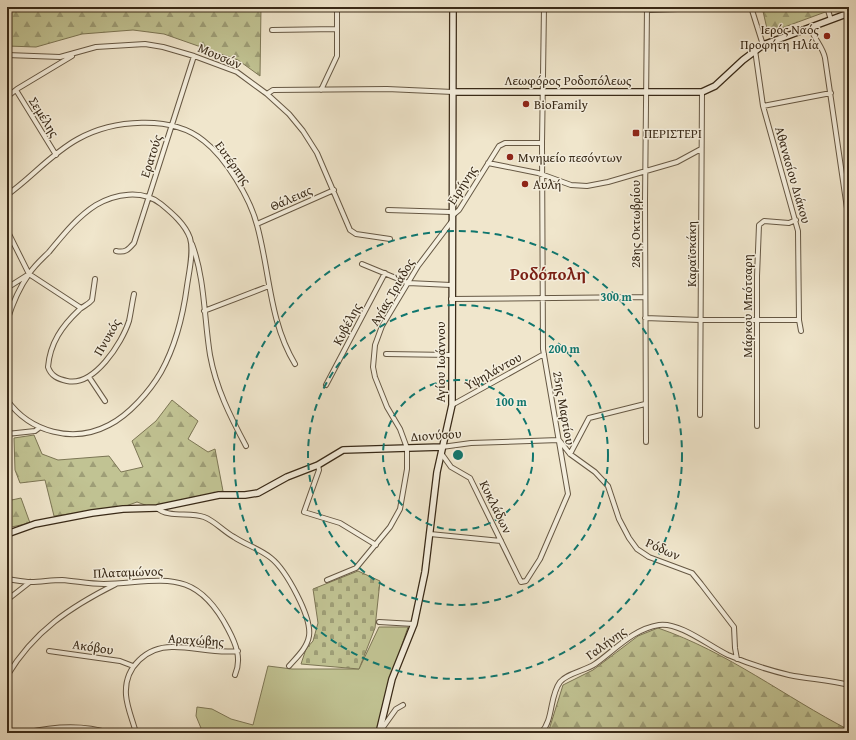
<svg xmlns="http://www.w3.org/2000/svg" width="856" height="740" font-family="'Gentium Book Plus',serif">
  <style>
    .green { fill: #c1c393; stroke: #7c7655 }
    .forest { fill: url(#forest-firs); stroke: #7c7655 }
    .cemetery { fill: url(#cemetery-stones); stroke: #7c7655 }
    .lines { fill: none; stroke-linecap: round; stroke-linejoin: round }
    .street-casing { stroke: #665844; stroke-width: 6 }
    .secondary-casing { stroke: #382917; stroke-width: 8 }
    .street { stroke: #f5efde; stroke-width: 4 }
    .secondary { stroke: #f5efde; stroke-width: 5.5 }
    .ring { fill: none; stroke: #0f766e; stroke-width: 2; stroke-dasharray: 7 5 }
    .poi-dot { fill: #8f2418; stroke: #f5efde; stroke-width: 1.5 }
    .labels { text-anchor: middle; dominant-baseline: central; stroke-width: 3; stroke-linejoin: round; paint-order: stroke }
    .poi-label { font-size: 13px; fill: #382917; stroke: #f5efde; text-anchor: start }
    .street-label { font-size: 13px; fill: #382917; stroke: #f5efde }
    .district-label { font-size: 17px; font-weight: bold; fill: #7a1f14; stroke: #f5efde }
    .centre { fill: #0f766e; stroke: #f5efde; stroke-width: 2 }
    .ring-label { font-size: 12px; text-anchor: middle; font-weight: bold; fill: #0f766e; stroke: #f5efde; stroke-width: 3; stroke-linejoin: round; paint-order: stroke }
  </style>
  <defs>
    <pattern id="forest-firs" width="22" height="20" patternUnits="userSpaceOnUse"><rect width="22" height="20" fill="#c1c393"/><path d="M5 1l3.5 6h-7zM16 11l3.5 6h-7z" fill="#9e9e77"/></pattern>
    <pattern id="cemetery-stones" width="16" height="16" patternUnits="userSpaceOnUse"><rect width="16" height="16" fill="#c1c393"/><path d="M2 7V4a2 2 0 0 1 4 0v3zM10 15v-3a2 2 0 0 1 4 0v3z" fill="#9e9e77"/></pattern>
  </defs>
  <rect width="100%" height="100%" fill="#f0e6cc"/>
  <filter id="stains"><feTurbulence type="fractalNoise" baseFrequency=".005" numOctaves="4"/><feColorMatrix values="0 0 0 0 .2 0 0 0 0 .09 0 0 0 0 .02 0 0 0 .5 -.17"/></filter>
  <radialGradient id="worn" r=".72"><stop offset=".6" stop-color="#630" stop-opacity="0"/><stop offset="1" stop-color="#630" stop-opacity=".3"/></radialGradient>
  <path class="green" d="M 379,627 L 408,627 L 391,677 L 376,733 L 203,733 L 196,716 L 197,707 L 212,709 L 231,719 L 253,725 L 268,666 L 292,669 L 359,669 Z"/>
  <path class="forest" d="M 7,7 L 261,7 L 260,76 L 238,60 L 164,34 L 133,30 L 82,34 L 36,47 L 7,46 Z
    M 762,7 L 839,7 L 768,33 Z
    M 172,400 L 198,421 L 188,439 L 208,452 L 215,449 L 223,491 L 160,505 L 148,506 L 137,502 L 123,507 L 54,516 L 45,480 L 20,483 L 15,470 L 14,438 L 34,435 L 42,454 L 58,460 L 109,456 L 121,472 L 143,467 L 132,441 L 156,421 Z
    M 21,498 L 30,523 L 7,528 L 7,501 Z
    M 658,628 C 728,652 785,697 849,730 L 849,733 L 548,733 L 563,685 L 593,670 L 638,636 Z"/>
  <path class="cemetery" d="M 358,571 L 380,581 L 375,628 L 359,669 L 301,664 L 306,649 L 313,641 L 318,623 L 313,589 Z"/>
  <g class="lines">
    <defs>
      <path id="street" d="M 751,7 L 763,45
        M 827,7 L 831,20
        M 647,10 L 739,7
        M 810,27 C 814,39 823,47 825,58 L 849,222
        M 272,30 L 337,29
        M 755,50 L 763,106 L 798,231 L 799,320 L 801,331
        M 7,55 L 60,57 L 96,47 L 145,44 L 163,47 L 194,56 L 237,72 L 267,94 L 289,114 L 303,131 L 317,153 L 350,230 L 356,234 L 390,239
        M 16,90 L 56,155
        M 321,90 L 337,56 L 337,7
        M 267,94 L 273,90 L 387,89 L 453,92
        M 7,97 L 17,89 L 72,56
        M 763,106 L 831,93
        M 488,163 L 538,173 L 571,185 L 587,186 L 608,182 L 677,162 L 701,149
        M 7,195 C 31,178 52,153 78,139 C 112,120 172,114 204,141 C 226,158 250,198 257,225 C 270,272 269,321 295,364
        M 388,210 L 451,212
        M 452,216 L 459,210 L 499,146 L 505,143 L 542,143
        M 257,224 L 334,190
        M 7,230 L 29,274 L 81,308
        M 192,244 C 205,279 204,318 210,355 C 216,388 230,416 246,446
        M 116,251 C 125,253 128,250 134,243 L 194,56
        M 362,264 L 408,283 L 451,285
        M 95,279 L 92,300 C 88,305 83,306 79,310 C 62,326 50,343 48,367 C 51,376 58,379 67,381 C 94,387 122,343 129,321 C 131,312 132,303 134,294
        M 7,288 L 29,274
        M 451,299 L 645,297
        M 204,311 L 269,286
        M 645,318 L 700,320 L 799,320
        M 7,321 C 12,305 19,288 29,274 C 34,266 42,259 49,252 C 63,235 77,217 96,205 C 115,194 142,189 161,204 C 172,213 185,224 190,238 C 194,251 189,272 187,286 C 183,316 176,345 161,372 C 150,391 129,415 109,425 C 73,444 30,432 7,400
        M 386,354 L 451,355
        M 89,377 L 105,401
        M 326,385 L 385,273
        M 452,405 L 544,354
        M 700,415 L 702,92
        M 757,426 L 757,276 L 759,225 L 764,221 L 789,223 L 796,220
        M 7,434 L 35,431 L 39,428
        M 646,442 L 645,201 L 647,7
        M 442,447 L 471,443 L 559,440 L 570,454 L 595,472 L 608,486 L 619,519 L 629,538 L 637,549 L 649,557 L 692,573 L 701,584 L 734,627 L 735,648 L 737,659
        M 441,453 L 451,467 L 470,478 L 521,582 L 526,581 L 540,559 L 568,494 L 543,349 L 542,143 L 544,7
        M 570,454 L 589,418 L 645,404
        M 318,465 L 319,470 L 304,512 L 340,523 L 376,545
        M 157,508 C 168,518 189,512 204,517 C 215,521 223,531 234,537 C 246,545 260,549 271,558 C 286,570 312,617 309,636 C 307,648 297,657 289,666
        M 430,534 L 501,541
        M 7,579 C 15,580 23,582 31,582 C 41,582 51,580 62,580 C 76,581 89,584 104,584 C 163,582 195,566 228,629 C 236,644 242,659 235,675
        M 327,580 L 356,568 L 390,527 L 400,509 L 407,469 L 407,448 L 400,429 L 387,407 L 375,377 L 373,367 L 375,345 L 382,326 L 418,266 L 452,221
        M 7,600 L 30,582
        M 379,622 L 414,624
        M 49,651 L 120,661 L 133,666
        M 7,676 C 34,631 70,607 116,584
        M 381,730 L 396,709 L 403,705
        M 25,733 C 54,726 82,724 110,733
        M 136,733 C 133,721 127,708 126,695 C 124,667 147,646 174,647 C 195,647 216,654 238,651
        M 541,733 C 554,719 549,697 560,682 C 567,673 585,671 595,664 C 615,650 633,629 659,625 C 680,622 709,646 728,655 C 747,663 768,670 789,675 C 809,679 829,680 849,685"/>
      <path id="secondary" d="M 453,92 L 702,92 L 715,86 L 743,60 L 763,45 L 849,13
        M 7,534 L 35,524 L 92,513 L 123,509 L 157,508 L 219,495 L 245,495 L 258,493 L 287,477 L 318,465 L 343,450 L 442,447
        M 379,733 L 392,679 L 414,624 L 425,572 L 437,472 L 452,405 L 453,7"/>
    </defs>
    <use href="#street" class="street-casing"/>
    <use href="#secondary" class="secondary-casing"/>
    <use href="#street" class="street"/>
    <use href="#secondary" class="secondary"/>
  </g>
  <g class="ring">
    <circle cx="458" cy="455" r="75"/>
    <circle cx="458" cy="455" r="150"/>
    <circle cx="458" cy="455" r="224"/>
  </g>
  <g class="poi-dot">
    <circle cx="827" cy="36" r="4"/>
    <circle cx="526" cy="104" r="4"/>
    <rect x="632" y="129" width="8" height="8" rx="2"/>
    <circle cx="510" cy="157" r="4"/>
    <circle cx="525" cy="184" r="4"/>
  </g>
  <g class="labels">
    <g class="poi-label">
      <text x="819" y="29" text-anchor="end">Ιερός Ναός<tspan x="819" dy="15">Προφήτη Ηλία</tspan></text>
      <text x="534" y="104">BioFamily</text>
      <text x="644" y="133">ΠΕΡΙΣΤΕΡΙ</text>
      <text x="518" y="157">Μνημείο πεσόντων</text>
      <text x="533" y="184">Αυλή</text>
    </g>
    <g class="street-label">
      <text transform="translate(220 56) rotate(23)">Μουσών</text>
      <text x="568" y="80">Λεωφόρος Ροδοπόλεως</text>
      <text transform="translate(44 117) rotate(58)">Σεμέλης</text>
      <text transform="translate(151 156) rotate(-72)">Ερατούς</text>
      <text transform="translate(233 163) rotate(54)">Ευτέρπης</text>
      <text transform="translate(793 175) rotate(74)">Αθανασίου Διάκου</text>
      <text transform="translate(462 185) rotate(-57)">Ειρήνης</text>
      <text transform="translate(291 198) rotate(-24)">Θάλειας</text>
      <text transform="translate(635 224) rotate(-90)">28ης Οκτωβρίου</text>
      <text transform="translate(691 254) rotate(-90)">Καραϊσκάκη</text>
      <text transform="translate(392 292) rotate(-60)">Αγίας Τριάδος</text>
      <text transform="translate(747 306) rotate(-90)">Μάρκου Μπότσαρη</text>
      <text transform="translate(347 324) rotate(-62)">Κυβέλης</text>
      <text transform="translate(107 337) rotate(-60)">Πνυκός</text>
      <text transform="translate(440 362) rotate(-90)">Αγίου Ιωάννου</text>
      <text transform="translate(493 371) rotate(-29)">Υψηλάντου</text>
      <text transform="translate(564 408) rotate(80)">25ης Μαρτίου</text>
      <text transform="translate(436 435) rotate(-4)">Διονύσου</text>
      <text transform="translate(496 507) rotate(64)">Κυκλάδων</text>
      <text transform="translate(663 549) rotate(24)">Ρόδων</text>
      <text transform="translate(128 572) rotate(-2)">Πλαταμώνος</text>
      <text transform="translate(196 640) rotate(4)">Αραχώβης</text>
      <text transform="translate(606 643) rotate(-36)">Γαλήνης</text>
      <text transform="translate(93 647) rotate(9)">Ακόβου</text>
    </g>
    <g class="district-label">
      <text x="548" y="273">Ροδόπολη</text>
    </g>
  </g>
  <circle cx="458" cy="455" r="6" class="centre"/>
  <g class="ring-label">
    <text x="616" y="301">300 m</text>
    <text x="564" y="353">200 m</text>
    <text x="511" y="406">100 m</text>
  </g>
  <rect width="856" height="740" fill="none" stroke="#f0e6cc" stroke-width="24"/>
  <rect x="8" y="8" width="840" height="724" fill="none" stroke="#382917" stroke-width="2"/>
  <rect x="12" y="12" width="832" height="716" fill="none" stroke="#382917"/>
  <rect width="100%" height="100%" filter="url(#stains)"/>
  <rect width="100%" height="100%" fill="url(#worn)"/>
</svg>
